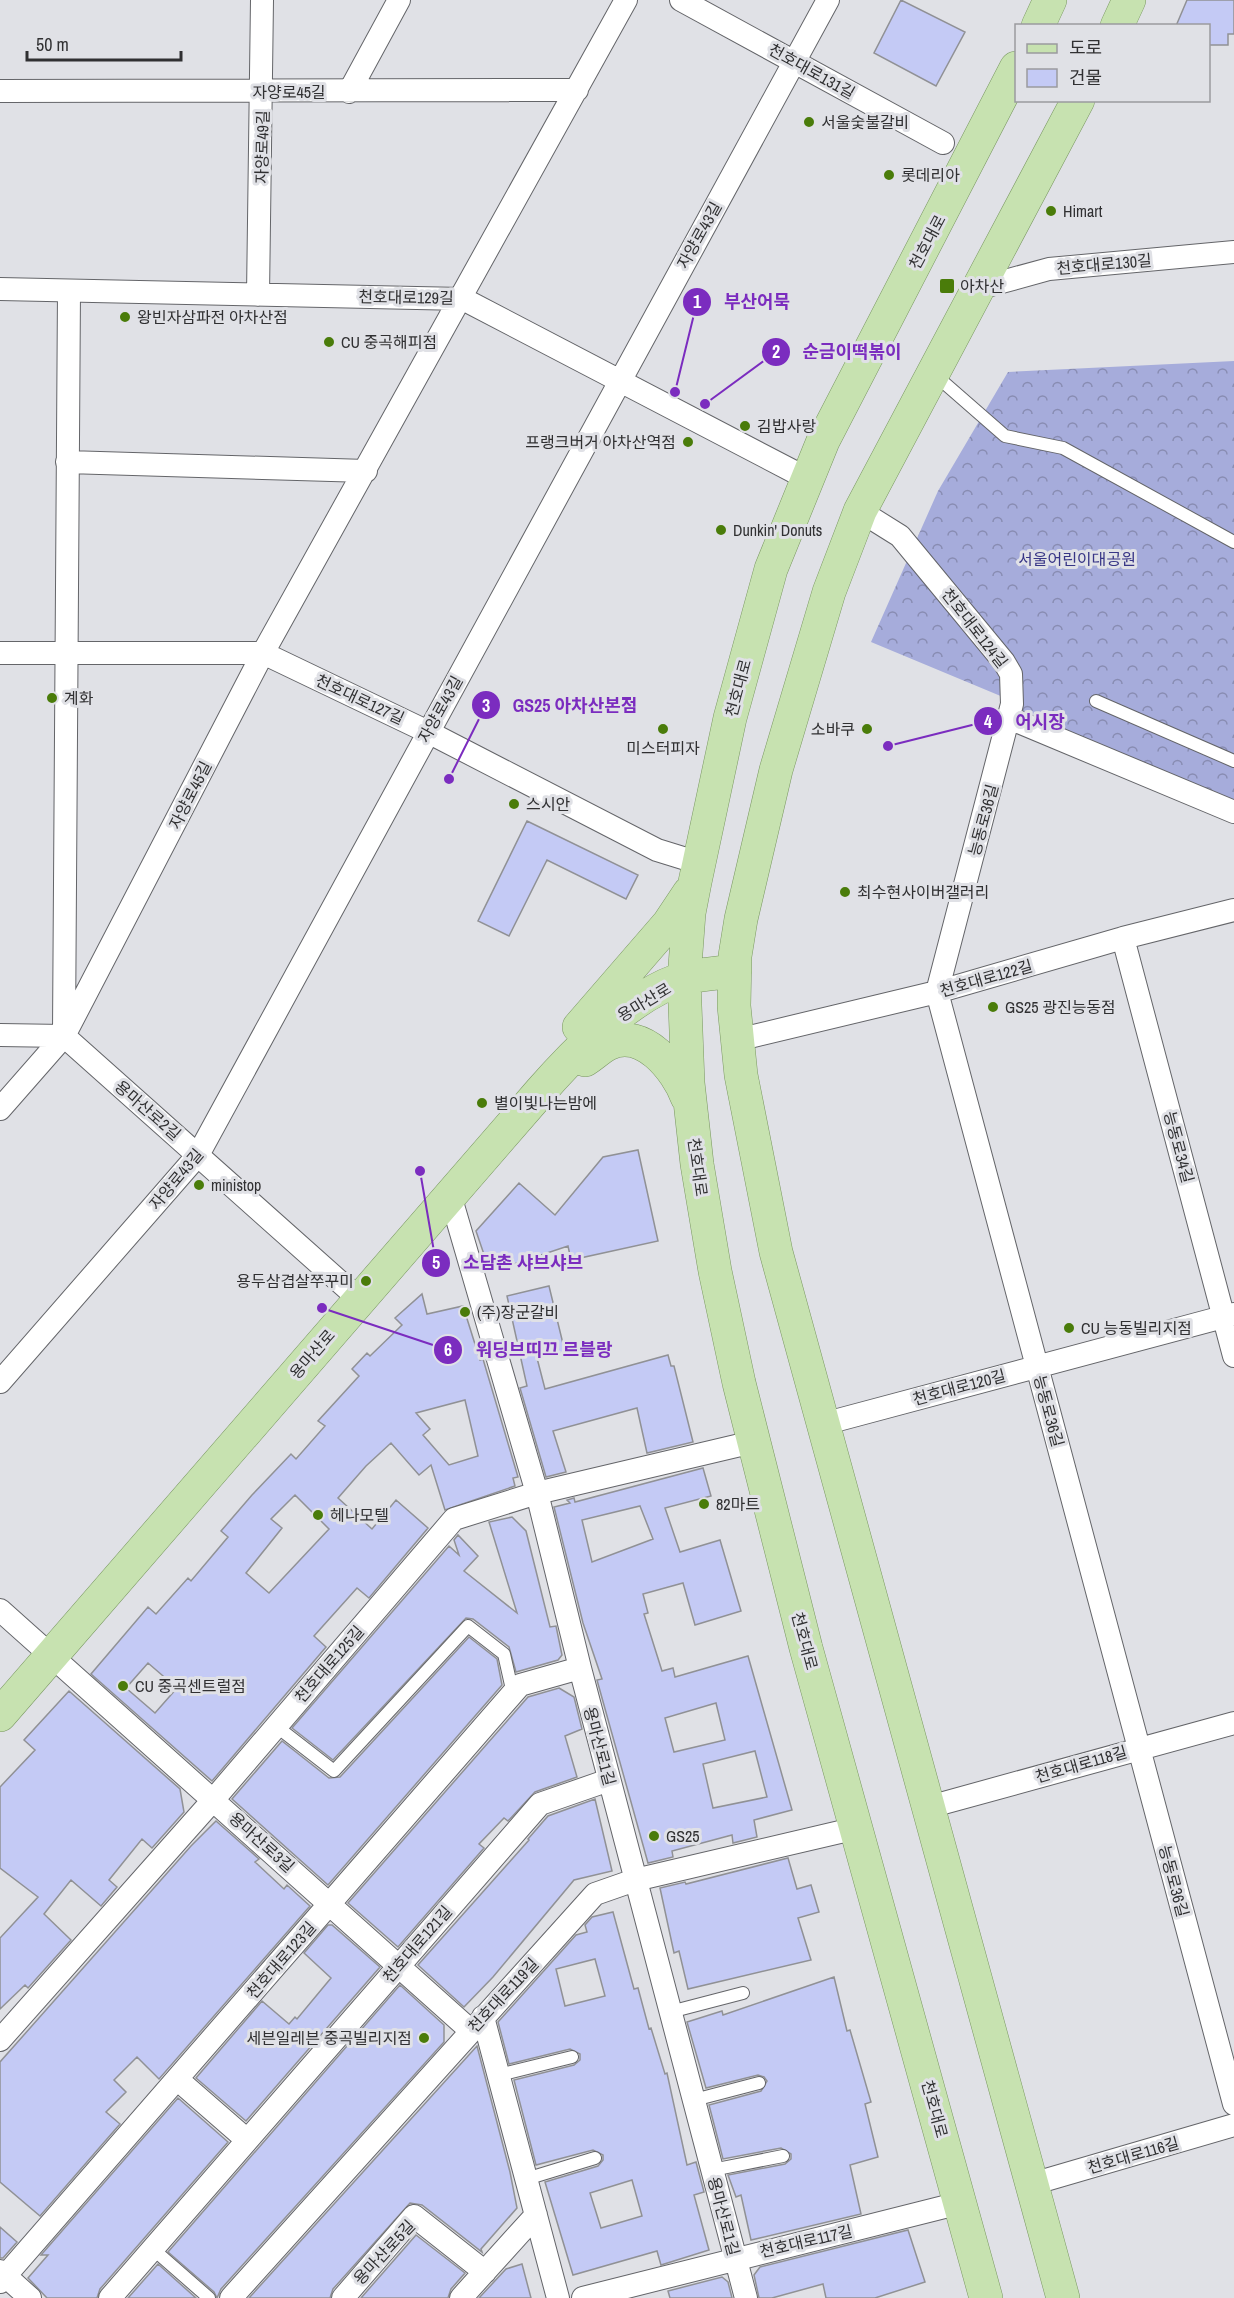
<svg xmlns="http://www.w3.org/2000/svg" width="1234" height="2298" font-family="'Archivo Narrow','Noto Sans KR',sans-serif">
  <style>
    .forest { fill: url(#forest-crowns) }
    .building { fill: #c4caf5; stroke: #909195; stroke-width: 1.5; fill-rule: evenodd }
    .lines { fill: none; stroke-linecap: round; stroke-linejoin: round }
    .service-casing { stroke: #646569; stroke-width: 14 }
    .minor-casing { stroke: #646569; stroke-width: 24 }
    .primary-casing { stroke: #799761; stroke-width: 34 }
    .service { stroke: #fff; stroke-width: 12 }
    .minor { stroke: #fff; stroke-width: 22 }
    .primary { stroke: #c7e2b0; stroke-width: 33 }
    .poi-dot { fill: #4a7c0a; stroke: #e0e1e6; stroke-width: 2 }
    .labels { text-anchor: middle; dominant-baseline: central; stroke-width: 6; stroke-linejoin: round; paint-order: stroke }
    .street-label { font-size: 16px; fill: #303032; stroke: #e0e1e6 }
    .poi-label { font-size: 16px; fill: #303032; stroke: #e0e1e6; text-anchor: start }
    .park-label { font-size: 16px; fill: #373586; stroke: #e0e1e6 }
    .leader { fill: none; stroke: #7b2cbf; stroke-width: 2 }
    .callout-dot { fill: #7b2cbf; stroke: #e0e1e6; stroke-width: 2 }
    .mark-label { font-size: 18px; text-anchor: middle; font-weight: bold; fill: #fff }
    .callout-label { font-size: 18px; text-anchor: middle; font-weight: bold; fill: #7b2cbf; stroke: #e0e1e6; stroke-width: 6; stroke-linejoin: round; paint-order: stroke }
  </style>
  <defs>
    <pattern id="forest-crowns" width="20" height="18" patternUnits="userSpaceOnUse" patternTransform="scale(1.5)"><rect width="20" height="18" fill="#a6acdb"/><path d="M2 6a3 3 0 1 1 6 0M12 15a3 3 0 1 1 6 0" fill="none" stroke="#888cb2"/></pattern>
  </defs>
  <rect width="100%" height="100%" fill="#e0e1e6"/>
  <path class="forest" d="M 1234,361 L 1234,805 L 1017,714 L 1020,704 L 871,642 L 938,491 L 1008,372 Z"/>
  <path class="building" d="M 901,0 L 965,32 L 936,86 L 874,53 Z
    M 1187,0 L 1234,0 L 1234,34 L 1228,34 L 1228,45 L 1209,45 L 1209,26 L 1176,26 Z
    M 527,821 L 638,875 L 626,899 L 547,860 L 509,936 L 478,921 Z
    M 638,1150 L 658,1241 L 571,1260 L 568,1246 L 490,1272 L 476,1231 L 519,1183 L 555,1215 L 603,1157 Z
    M 549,1286 L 565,1352 L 537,1358 L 545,1389 L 668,1355 L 671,1366 L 674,1366 L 693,1442 L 647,1453 L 637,1408 L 553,1431 L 566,1472 L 546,1477 L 520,1388 L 527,1386 L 507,1296 Z
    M 422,1294 L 427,1314 L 463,1306 L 480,1360 L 483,1359 L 518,1477 L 513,1478 L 515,1486 L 445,1510 L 431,1465 L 419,1475 L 391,1443 L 366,1466 L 338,1498 L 372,1529 L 396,1500 L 428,1528 L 369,1598 L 357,1588 L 314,1636 L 326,1647 L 212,1781 L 91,1674 L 148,1607 L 156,1614 L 188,1578 L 191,1581 L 228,1537 L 221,1531 L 252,1495 L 291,1454 L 296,1459 L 325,1426 L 318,1421 L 359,1376 L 352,1369 L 367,1353 L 370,1356 L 402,1325 L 395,1318 ZM 465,1400 L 478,1456 L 449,1465 L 423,1435 L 430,1429 L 416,1413 ZM 295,1495 L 329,1529 L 269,1593 L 246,1573 L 282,1528 L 271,1519 ZM 148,1663 L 177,1688 L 155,1713 L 126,1688 Z
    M 703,1468 L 711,1496 L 665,1508 L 680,1552 L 720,1540 L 741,1611 L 695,1625 L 683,1583 L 643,1594 L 648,1613 L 644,1614 L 662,1671 L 673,1668 L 675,1677 L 748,1656 L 792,1810 L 754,1820 L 757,1837 L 733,1843 L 732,1835 L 672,1851 L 673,1857 L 648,1863 L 597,1680 L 602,1679 L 583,1623 L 554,1507 L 570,1503 L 567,1500 L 574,1498 L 575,1502 ZM 640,1506 L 653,1539 L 592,1562 L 582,1520 ZM 716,1703 L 725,1740 L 674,1752 L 665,1718 ZM 755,1751 L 767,1797 L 713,1808 L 703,1764 Z
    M 512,1517 L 526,1531 L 550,1627 L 556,1626 L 562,1655 L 558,1660 L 516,1672 L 509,1647 L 473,1619 L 466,1618 L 333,1760 L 292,1728 L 449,1546 L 459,1555 L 454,1540 L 458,1535 L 478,1556 L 464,1571 L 517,1613 L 489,1522 Z
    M 469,1637 L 497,1659 L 502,1685 L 328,1885 L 232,1799 L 282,1741 L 329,1778 L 340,1777 Z
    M 559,1688 L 574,1697 L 582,1729 L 565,1736 L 577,1777 L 535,1792 L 508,1821 L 504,1818 L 479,1844 L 484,1848 L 398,1947 L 348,1903 L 528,1697 Z
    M 69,1691 L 180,1789 L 184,1812 L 152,1848 L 142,1839 L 109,1880 L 117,1887 L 101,1906 L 71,1880 L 44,1914 L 71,1940 L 28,1988 L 25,1985 L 0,2009 L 0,1938 L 38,1897 L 0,1868 L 0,1787 L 35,1750 L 24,1740 Z
    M 595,1799 L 612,1871 L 574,1880 L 493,1977 L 464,2007 L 418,1965 L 529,1840 L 528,1839 L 548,1816 Z
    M 216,1821 L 259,1859 L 255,1862 L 284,1889 L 287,1885 L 310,1906 L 159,2079 L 137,2057 L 114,2080 L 126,2092 L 106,2112 L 120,2124 L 40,2216 L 0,2182 L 0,2062 L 191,1846 Z
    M 788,1858 L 797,1889 L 811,1885 L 819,1912 L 798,1918 L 811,1960 L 688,1989 L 679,1951 L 674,1953 L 660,1888 L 685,1882 L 686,1884 Z
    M 613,1912 L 634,1989 L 638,1988 L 649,2029 L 651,2028 L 665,2074 L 667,2073 L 687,2165 L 696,2162 L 704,2192 L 694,2195 L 709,2250 L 661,2265 L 657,2251 L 573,2275 L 545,2182 L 598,2166 L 603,2160 L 603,2155 L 593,2150 L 536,2165 L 514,2080 L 574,2065 L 580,2060 L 580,2054 L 570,2049 L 509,2064 L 498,2022 L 576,1935 L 587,1932 L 585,1925 L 592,1917 ZM 595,1959 L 605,1996 L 565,2006 L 556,1969 ZM 632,2180 L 642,2216 L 601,2228 L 590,2193 Z
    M 328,1925 L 332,1925 L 380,1967 L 246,2121 L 196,2078 L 262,2001 L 289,2024 L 295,2017 L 297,2019 L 331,1978 L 304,1953 Z
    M 834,1977 L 847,2031 L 850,2030 L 871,2102 L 865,2104 L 878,2157 L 850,2165 L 861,2214 L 751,2240 L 741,2195 L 736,2197 L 728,2175 L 785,2164 L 791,2159 L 791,2154 L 781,2148 L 723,2159 L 709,2105 L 761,2091 L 767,2081 L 764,2077 L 758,2075 L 706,2088 L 687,2022 L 722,2011 L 723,2015 Z
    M 400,1985 L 444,2025 L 444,2042 L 221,2289 L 217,2298 L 214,2292 L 168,2252 Z
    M 477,2046 L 510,2172 L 517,2208 L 481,2249 L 482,2252 L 422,2205 L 410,2203 L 333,2289 L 330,2298 L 249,2298 Z
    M 178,2098 L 228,2142 L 100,2289 L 97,2298 L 47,2298 L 28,2278 L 48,2255 L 41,2255 Z
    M 0,2227 L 17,2242 L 3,2258 L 0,2258 Z
    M 908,2230 L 925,2282 L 875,2298 L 826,2298 L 823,2284 L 772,2298 L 759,2298 L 754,2275 L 760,2267 Z
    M 416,2235 L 465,2273 L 451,2289 L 448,2298 L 361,2298 Z
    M 158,2264 L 196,2298 L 128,2298 Z
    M 522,2264 L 531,2298 L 479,2298 L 506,2269 Z
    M 722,2277 L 728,2282 L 732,2298 L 670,2298 L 668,2291 Z"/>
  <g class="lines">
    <defs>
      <path id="service" d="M 934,374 L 1005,436 L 1063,448 L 1234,542
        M 1096,701 L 1234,761
        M 276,1726 L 334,1771 L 468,1626 L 504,1654 L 513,1694
        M 670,2012 L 743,1993
        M 499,2075 L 572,2057
        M 694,2100 L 759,2083
        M 712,2170 L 783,2156
        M 526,2179 L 595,2158
        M 153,2249 L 209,2298"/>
      <path id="minor" d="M 681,0 L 943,143
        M 0,91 L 577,90
        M 349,92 L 399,0
        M 0,289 L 463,299 L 806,478
        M 976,289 L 1049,269 L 1234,252
        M 258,295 L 262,0
        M 67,462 L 366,471
        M 860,511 L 900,536 L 1004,662 L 1011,674 L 1012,704 L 937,992 L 1234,2104
        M 0,653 L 263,653 L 428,732 L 657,850 L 699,863
        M 1009,718 L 1234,812
        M 1123,938 L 1234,1356
        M 64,1032 L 69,291
        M 0,1035 L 64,1036 L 359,1299
        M 737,1040 L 937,992 L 1123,938 L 1234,910
        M 0,1109 L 64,1036 L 263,653 L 626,0
        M 450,1195 L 537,1493 L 580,1668 L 746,2298
        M 0,1382 L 198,1155 L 828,0
        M 823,1424 L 1234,1314
        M 0,1610 L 470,2030
        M 929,1807 L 1234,1723
        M 483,2017 L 558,2298
        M 0,2040 L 214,1799 L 454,1519 L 537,1493 L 753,1442
        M 177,2079 L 247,2140
        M 1032,2184 L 1234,2125
        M 0,2271 L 30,2298
        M 0,2282 L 520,1685 L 580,1668
        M 110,2298 L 540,1804 L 609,1780
        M 231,2298 L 595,1894 L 635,1880 L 857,1828
        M 343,2298 L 414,2216 L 485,2272
        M 461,2298 L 536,2215
        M 583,2298 L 960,2203"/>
      <path id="primary" d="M 1038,26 L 1050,0
        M 1117,26 L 1129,0
        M 579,1027 L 669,923 L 689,893
        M 585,1060 C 593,1055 600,1048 608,1044 C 643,1026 677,1070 687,1097
        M 0,1715 L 540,1092 C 575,1052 632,993 685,978 C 701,974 719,973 735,971
        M 986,2298 L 806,1648 L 739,1383 L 715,1271 L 697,1164 L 688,1083 L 684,979 L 689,913 L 695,882 L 730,718 L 771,569 L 823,441 L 1016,68
        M 1063,2298 L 776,1252 L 741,1075 L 734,1006 L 735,956 L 741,919 L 776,770 L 829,592 L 860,511 L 1078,100"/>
    </defs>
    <use href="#service" class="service-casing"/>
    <use href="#minor" class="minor-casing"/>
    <use href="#primary" class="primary-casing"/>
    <use href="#service" class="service"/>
    <use href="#minor" class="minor"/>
    <use href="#primary" class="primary"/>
  </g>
  <g class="poi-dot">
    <circle cx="809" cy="122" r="6"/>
    <circle cx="889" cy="175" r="6"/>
    <circle cx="1051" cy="211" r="6"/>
    <rect x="939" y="278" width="16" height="16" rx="3"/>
    <circle cx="125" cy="317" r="6"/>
    <circle cx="329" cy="342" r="6"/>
    <circle cx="745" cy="426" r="6"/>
    <circle cx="688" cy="442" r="6"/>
    <circle cx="721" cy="530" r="6"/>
    <circle cx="52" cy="698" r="6"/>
    <circle cx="663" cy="729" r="6"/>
    <circle cx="867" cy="729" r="6"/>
    <circle cx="514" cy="804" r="6"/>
    <circle cx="845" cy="892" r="6"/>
    <circle cx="993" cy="1007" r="6"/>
    <circle cx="482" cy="1103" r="6"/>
    <circle cx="199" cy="1185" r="6"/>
    <circle cx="366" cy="1281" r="6"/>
    <circle cx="465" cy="1312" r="6"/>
    <circle cx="1069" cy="1328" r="6"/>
    <circle cx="704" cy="1504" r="6"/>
    <circle cx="318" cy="1515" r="6"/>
    <circle cx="123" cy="1686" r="6"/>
    <circle cx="654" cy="1836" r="6"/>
    <circle cx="424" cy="2038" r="6"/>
  </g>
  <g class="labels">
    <g class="street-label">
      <text transform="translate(812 71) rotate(29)">천호대로131길</text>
      <text x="289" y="92">자양로45길</text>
      <text transform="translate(262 147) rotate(-89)">자양로49길</text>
      <text transform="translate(699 235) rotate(-61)">자양로43길</text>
      <text transform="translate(927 242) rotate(-62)">천호대로</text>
      <text transform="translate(1104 264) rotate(-5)">천호대로130길</text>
      <text transform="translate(406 297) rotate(1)">천호대로129길</text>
      <text transform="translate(975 628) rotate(52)">천호대로124길</text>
      <text transform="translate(738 688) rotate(-75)">천호대로</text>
      <text transform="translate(360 699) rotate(25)">천호대로127길</text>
      <text transform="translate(440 709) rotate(-61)">자양로43길</text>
      <text transform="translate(190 795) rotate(-63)">자양로45길</text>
      <text transform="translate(983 820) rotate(-75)">능동로36길</text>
      <text transform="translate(986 978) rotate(-16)">천호대로122길</text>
      <text transform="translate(644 1002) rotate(-31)">용마산로</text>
      <text transform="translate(148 1110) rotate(41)">용마산로2길</text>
      <text transform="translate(1179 1147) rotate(75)">능동로34길</text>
      <text transform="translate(698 1167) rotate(82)">천호대로</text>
      <text transform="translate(176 1179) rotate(-50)">자양로43길</text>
      <text transform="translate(312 1354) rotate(-49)">용마산로</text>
      <text transform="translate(959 1387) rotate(-15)">천호대로120길</text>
      <text transform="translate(1049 1411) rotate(75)">능동로36길</text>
      <text transform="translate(805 1641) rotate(75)">천호대로</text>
      <text transform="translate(329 1664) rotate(-49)">천호대로125길</text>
      <text transform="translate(600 1746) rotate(75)">용마산로1길</text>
      <text transform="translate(1081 1764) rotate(-16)">천호대로118길</text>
      <text transform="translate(262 1842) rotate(42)">용마산로3길</text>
      <text transform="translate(1174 1881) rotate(75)">능동로36길</text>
      <text transform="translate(417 1944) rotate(-49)">천호대로121길</text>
      <text transform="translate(281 1960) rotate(-49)">천호대로123길</text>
      <text transform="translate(503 1995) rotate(-47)">천호대로119길</text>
      <text transform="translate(935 2109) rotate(75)">천호대로</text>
      <text transform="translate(1133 2155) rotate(-16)">천호대로116길</text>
      <text transform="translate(724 2216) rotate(75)">용마산로1길</text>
      <text transform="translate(806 2241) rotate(-13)">천호대로117길</text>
      <text transform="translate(384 2252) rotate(-47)">용마산로5길</text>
    </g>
    <g class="poi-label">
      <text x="821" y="122">서울숯불갈비</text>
      <text x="901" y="175">롯데리아</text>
      <text x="1063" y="211">Himart</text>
      <text x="960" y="286">아차산</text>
      <text x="137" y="317">왕빈자삼파전 아차산점</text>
      <text x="341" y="342">CU 중곡해피점</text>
      <text x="757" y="426">김밥사랑</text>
      <text x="676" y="442" text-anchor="end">프랭크버거 아차산역점</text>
      <text x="733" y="530">Dunkin' Donuts</text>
      <text x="64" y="698">계화</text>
      <text x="855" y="729" text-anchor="end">소바쿠</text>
      <text x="663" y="748" text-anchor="middle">미스터피자</text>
      <text x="526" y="804">스시안</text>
      <text x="857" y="892">최수현사이버갤러리</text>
      <text x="1005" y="1007">GS25 광진능동점</text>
      <text x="494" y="1103">별이빛나는밤에</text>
      <text x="211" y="1185">ministop</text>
      <text x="354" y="1281" text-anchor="end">용두삼겹살쭈꾸미</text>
      <text x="477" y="1312">(주)장군갈비</text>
      <text x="1081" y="1328">CU 능동빌리지점</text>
      <text x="716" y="1504">82마트</text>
      <text x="330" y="1515">헤나모텔</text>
      <text x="135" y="1686">CU 중곡센트럴점</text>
      <text x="666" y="1836">GS25</text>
      <text x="412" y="2038" text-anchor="end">세븐일레븐 중곡빌리지점</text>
    </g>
    <g class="park-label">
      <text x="1077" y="559">서울어린이대공원</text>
    </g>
  </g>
  <path class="leader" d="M675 392L697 302M705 404L776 352M449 779L486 705M888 746L988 721M420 1171L436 1263M322 1308L448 1350"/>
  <g class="callout-dot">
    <circle cx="675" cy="392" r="6"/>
    <circle cx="705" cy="404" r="6"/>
    <circle cx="449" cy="779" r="6"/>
    <circle cx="888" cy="746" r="6"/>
    <circle cx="420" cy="1171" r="6"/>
    <circle cx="322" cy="1308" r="6"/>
    <circle cx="697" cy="302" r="15"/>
    <circle cx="776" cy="352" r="15"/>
    <circle cx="486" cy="705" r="15"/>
    <circle cx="988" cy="721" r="15"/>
    <circle cx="436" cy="1263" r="15"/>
    <circle cx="448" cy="1350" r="15"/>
  </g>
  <g class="mark-label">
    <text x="697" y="308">1</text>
    <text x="776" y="358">2</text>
    <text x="486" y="712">3</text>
    <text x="988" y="728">4</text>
    <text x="436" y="1269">5</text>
    <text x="448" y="1356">6</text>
  </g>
  <g class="callout-label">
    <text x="757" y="308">부산어묵</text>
    <text x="852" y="358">순금이떡볶이</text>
    <text x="575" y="712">GS25 아차산본점</text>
    <text x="1040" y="728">어시장</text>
    <text x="523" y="1269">소담촌 샤브샤브</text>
    <text x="544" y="1356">워딩브띠끄 르블랑</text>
  </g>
  <rect x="1015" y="24" width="195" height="78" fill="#e0e1e6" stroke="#9a9a9e" stroke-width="1.5"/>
  <rect x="1027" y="44" width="30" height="9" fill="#c7e2b0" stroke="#9a9a9e" stroke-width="1.5"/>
  <text x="1069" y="54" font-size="18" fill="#303032">도로</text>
  <rect x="1027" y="69" width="30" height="18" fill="#c4caf5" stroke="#9a9a9e" stroke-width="1.5"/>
  <text x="1069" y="84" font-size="18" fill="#303032">건물</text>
  <path d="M27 51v9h154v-9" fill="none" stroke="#303032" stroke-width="3"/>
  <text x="36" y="51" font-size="18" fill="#303032" stroke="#e0e1e6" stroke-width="4.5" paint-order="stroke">50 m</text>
</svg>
